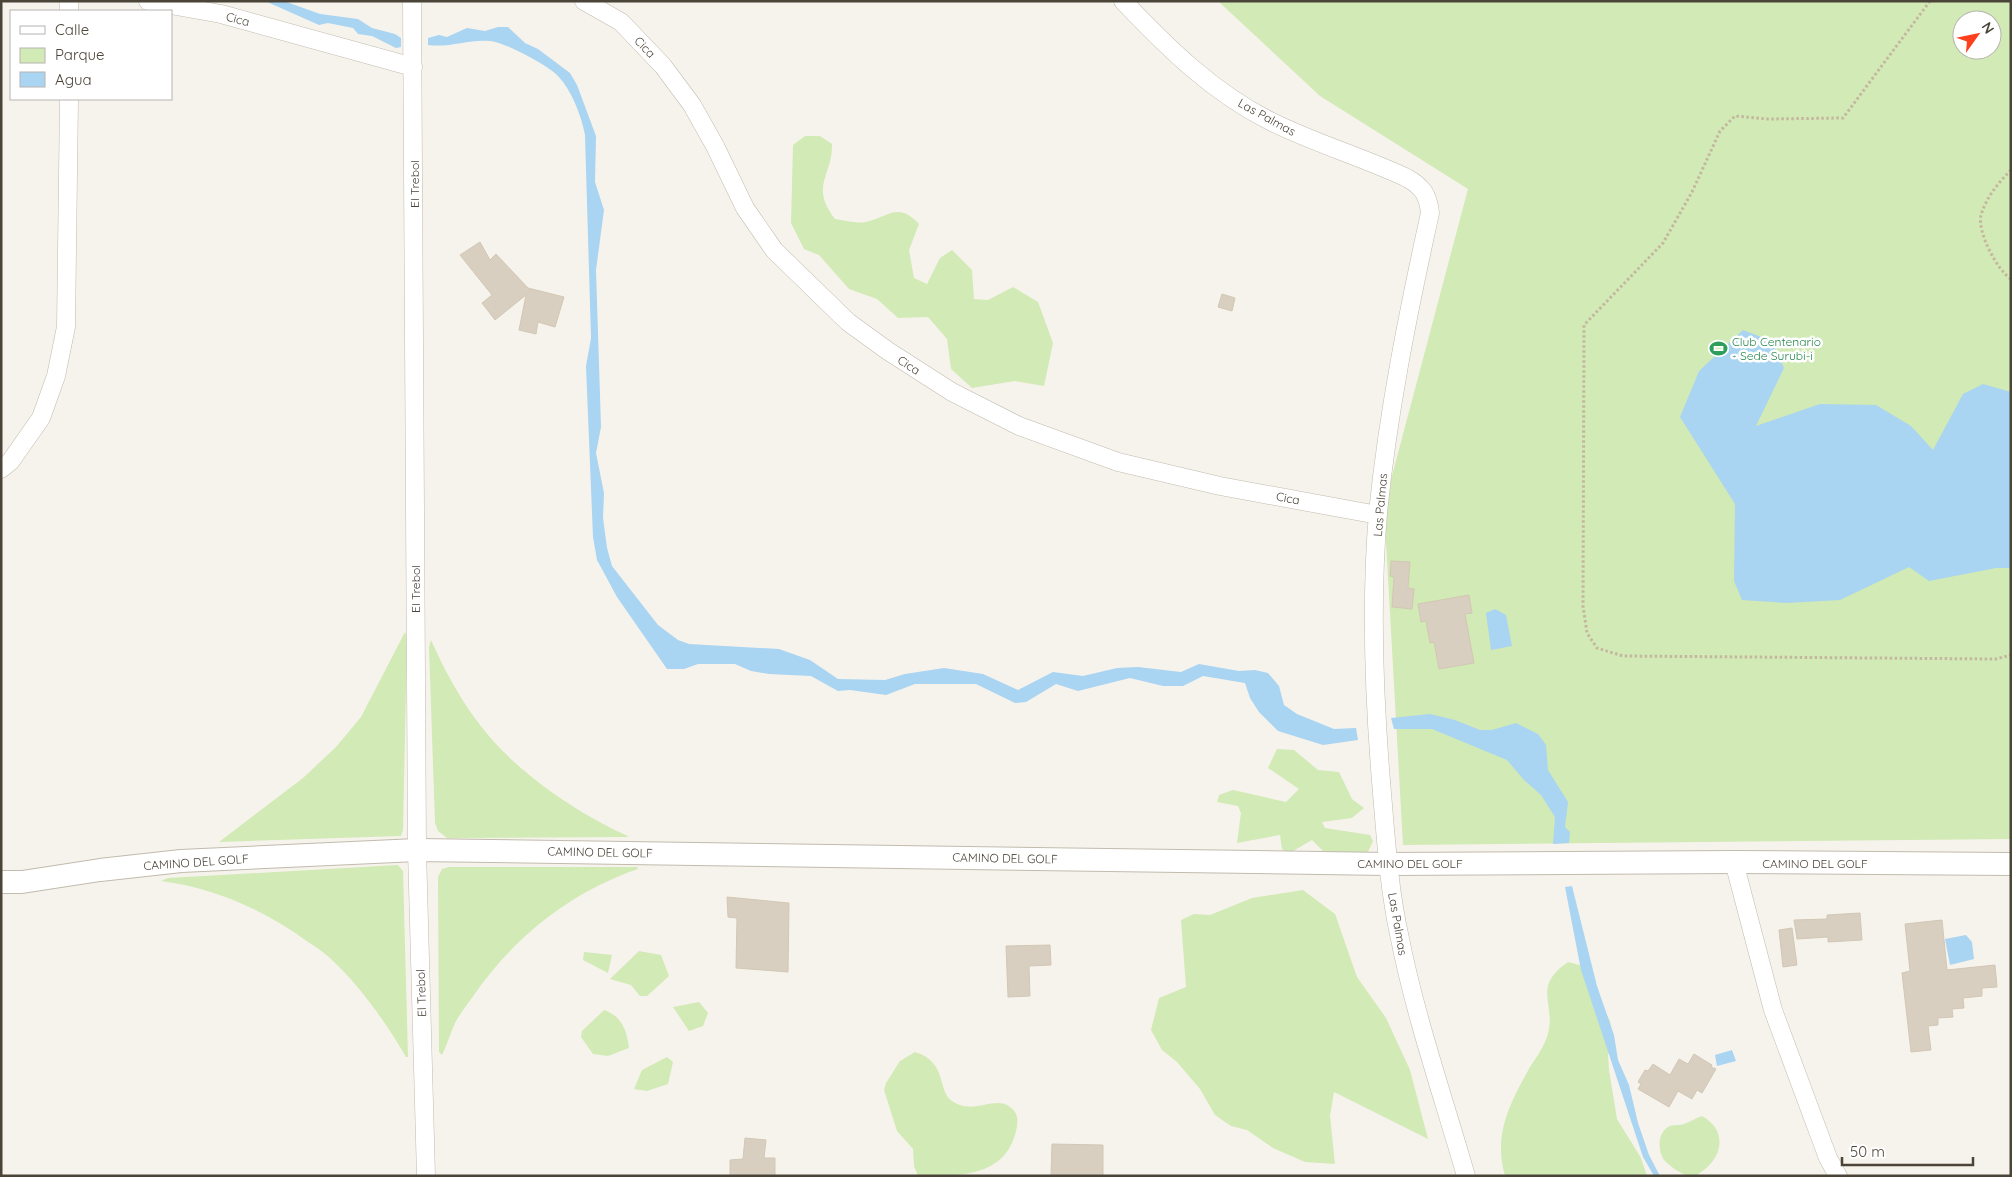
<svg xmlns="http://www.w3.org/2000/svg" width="2012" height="1177" font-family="Quicksand,sans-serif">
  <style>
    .green { fill: #d2eab5; fill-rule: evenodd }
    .water { fill: #a9d4f2 }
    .building { fill: #d8cfc1; stroke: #d3c7b4 }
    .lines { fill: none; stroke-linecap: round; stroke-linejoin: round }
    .minor-casing { stroke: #c2bbae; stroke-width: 19 }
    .tertiary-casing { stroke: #c2bbae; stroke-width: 24 }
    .path { stroke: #c4b79f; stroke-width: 3; stroke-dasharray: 2.5 2.5; stroke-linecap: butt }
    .minor { stroke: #fff; stroke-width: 18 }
    .tertiary { stroke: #fff; stroke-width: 22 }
    .labels { text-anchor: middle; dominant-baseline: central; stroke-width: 5; stroke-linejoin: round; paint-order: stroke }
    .street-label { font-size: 12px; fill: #4b4439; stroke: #fff }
    .leisure-label { font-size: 12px; fill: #27864d; stroke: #fff; text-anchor: start }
  </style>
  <rect width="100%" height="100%" fill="#f6f3ec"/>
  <path class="green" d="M 1218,1 L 2011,1 L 2011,839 L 1403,845 L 1384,506 L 1468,189 L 1320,96 ZM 1962,20 L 1992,20 L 1992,50 L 1962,50 Z
    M 805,136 L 820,136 L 832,144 C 833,175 809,186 835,219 C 844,220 857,224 866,222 C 890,216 898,202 919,224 L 909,250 L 914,278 L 927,284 L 940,258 L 952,250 L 972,270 L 974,299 L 988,300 L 1013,287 L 1038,302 L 1053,343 L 1044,386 L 1015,381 L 972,388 L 951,369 L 947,339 L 928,317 L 898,318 L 877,299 L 849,289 L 819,255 L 804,249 L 791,223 L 793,145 Z
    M 405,632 L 407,639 L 403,830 L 401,836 L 219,842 L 303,778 L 336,747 L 361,717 Z
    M 431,640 C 443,667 457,693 474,717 C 509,767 572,811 628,836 L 627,837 L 447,838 L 438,831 L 435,823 L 429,647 Z
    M 1277,749 L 1294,750 L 1318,770 L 1339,772 L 1352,799 L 1364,808 L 1352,818 L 1322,822 L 1325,828 L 1370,835 L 1373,841 L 1367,854 L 1333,861 L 1312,840 L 1288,854 L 1282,849 L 1280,835 L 1237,843 L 1241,813 L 1238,806 L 1217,802 L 1219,795 L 1233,790 L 1286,802 L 1299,789 L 1268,768 Z
    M 398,865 L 403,871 L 408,1057 L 406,1057 C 387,1024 360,986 332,960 C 325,953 316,947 308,942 C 264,910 215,888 161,881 L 168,878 Z
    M 449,867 L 637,867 L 638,869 C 571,892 515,936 474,995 C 468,1004 460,1013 455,1023 C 450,1034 447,1045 442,1055 L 439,1052 L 438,877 L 442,869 Z
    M 1303,890 L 1335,914 L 1357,977 L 1386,1018 L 1410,1070 L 1428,1139 L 1334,1092 L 1330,1116 L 1335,1164 L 1305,1162 L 1273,1148 L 1247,1130 L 1231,1126 L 1215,1115 L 1200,1089 L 1177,1062 L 1162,1050 L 1151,1030 L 1159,998 L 1186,987 L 1181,920 L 1194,914 L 1210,915 L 1252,898 Z
    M 639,951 L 661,955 L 669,976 L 647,996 L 640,996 L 631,985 L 610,979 Z
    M 584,952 L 612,955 L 608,973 L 583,960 Z
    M 1568,962 L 1583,966 L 1610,1021 L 1613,1041 L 1608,1055 L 1609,1070 L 1617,1119 L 1641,1158 L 1647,1176 L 1505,1176 C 1493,1134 1510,1103 1530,1067 C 1536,1058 1543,1048 1547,1037 C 1558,1005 1530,988 1568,962 Z
    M 699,1002 L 708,1013 L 703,1026 L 689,1031 L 673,1007 Z
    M 604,1010 C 622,1016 627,1031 629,1048 L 608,1056 L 593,1054 L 581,1037 L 582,1031 Z
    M 915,1052 C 948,1062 937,1091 952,1101 C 974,1116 994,1095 1010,1107 C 1019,1113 1018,1122 1016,1131 C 1005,1177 961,1176 918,1176 L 914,1166 L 913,1149 L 897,1131 L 884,1090 L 886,1083 L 900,1061 Z
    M 667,1057 L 673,1062 L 668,1084 L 647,1091 L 634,1089 L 642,1070 Z
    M 1702,1116 C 1726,1129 1724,1154 1704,1170 C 1700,1173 1696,1176 1691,1176 C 1681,1175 1670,1166 1664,1160 C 1658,1151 1657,1134 1668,1127 C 1673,1124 1678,1126 1684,1124 C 1690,1122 1696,1118 1702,1116 Z"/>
  <path class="water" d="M 265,1 L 284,1 L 320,14 L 358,19 L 372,28 L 395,34 L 401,38 L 401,47 L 396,48 L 372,36 L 358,34 L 353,28 L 328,23 L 319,25 Z
    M 498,27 L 508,27 L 525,43 L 538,49 L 570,73 L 577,85 L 596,136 L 595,182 L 604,210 L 596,270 L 601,427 L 596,453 L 604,493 L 603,518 L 607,548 L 612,566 L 658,625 L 678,640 L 689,644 L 779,649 L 810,660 L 838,679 L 885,680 L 905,674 L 944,668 L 983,674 L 1018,690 L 1053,672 L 1083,676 L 1117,668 L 1138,667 L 1181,672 L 1199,664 L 1239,671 L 1255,670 L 1268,673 L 1279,686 L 1284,705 L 1297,714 L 1334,729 L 1356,728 L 1358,740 L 1323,745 L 1278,731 L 1259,712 L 1250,698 L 1245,683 L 1203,676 L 1183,686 L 1163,686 L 1130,678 L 1078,691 L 1056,684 L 1026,702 L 1015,703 L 976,684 L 915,684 L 886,695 L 850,690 L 838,691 L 811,676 L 769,674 L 751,671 L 735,664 L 698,664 L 684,669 L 667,669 L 617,597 L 597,560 L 593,537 L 586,366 L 591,338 L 585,135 C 581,115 572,91 558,76 C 548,65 504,42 490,41 C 469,39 450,48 428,45 L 428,38 L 439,35 L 447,37 L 467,28 L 485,31 Z
    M 1743,330 L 1772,341 L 1784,368 L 1756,426 L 1820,404 L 1876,405 L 1911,426 L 1933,450 L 1963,394 L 1983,384 L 2011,392 L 2011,568 L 1996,568 L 1929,581 L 1909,567 L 1840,600 L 1787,603 L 1742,600 L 1734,581 L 1735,504 L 1680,417 L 1699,371 Z
    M 1495,609 L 1506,615 L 1512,646 L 1491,650 L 1486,613 Z
    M 1430,714 L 1455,720 L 1480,730 L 1492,730 L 1516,723 L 1538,734 L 1546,745 L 1548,770 L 1568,802 L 1565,827 L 1570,832 L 1569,843 L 1553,844 L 1555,817 L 1541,795 L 1524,780 L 1507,760 L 1432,729 L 1394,729 L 1391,718 Z
    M 1572,886 L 1597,986 L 1614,1035 L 1618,1060 L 1629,1085 L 1638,1123 L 1649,1155 L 1660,1176 L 1654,1176 L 1643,1157 L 1581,970 L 1565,887 Z
    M 1966,935 L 1972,942 L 1974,959 L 1950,965 L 1945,939 Z
    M 1732,1050 L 1736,1061 L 1717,1066 L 1715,1055 Z"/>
  <path class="building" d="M 480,242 L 490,260 L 496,254 L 528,288 L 564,297 L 555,327 L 538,322 L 536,334 L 519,330 L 526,295 L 495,320 L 482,303 L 492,295 L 460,255 Z
    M 1222,294 L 1235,298 L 1232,311 L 1218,307 Z
    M 1391,561 L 1410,562 L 1408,588 L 1414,589 L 1412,609 L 1392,607 L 1394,577 L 1390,576 Z
    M 1469,595 L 1472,613 L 1465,614 L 1474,663 L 1439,669 L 1434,642 L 1430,643 L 1426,621 L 1421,622 L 1418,604 Z
    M 727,897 L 789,903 L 788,972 L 736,968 L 737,918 L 728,917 Z
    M 1860,913 L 1862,940 L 1828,942 L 1828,937 L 1797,939 L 1794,920 L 1827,919 L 1827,915 Z
    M 1942,920 L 1947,970 L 1995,965 L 1997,987 L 1982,988 L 1982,996 L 1963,998 L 1964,1008 L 1952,1009 L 1953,1017 L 1938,1018 L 1938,1025 L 1928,1026 L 1931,1050 L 1911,1052 L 1902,973 L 1910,971 L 1905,924 Z
    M 1792,928 L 1797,965 L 1783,967 L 1779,930 Z
    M 1050,945 L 1051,965 L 1029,966 L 1030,996 L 1008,997 L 1006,946 Z
    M 1694,1054 L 1712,1065 L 1711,1067 L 1716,1069 L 1702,1093 L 1697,1090 L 1692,1099 L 1678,1091 L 1669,1107 L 1638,1089 L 1641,1084 L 1638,1082 L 1645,1070 L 1648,1071 L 1653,1064 L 1670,1075 L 1679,1059 L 1688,1064 Z
    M 745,1138 L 766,1140 L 764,1158 L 775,1158 L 775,1176 L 730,1176 L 730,1160 L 743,1159 Z
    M 1052,1144 L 1103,1145 L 1103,1176 L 1051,1176 Z"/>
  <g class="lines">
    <defs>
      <path id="minor" d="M 148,1 L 221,14 L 413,67
        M 412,1 L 417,850 L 426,1176
        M 584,1 L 621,22 L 663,66 L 692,105 L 715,146 L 745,208 L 774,250 L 848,322 L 888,351 L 952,392 L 1019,426 L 1118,462 L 1220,486 L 1378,515
        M 1123,1 C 1167,47 1212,92 1270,121 C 1314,143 1362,157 1407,178 C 1423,187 1428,195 1430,213 C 1408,313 1388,412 1378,513 C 1370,606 1374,700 1382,793 C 1386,840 1389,888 1399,934 C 1415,1016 1443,1096 1466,1176
        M 69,11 L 69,1
        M 1,469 L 10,462 L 41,418 L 56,376 L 66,327 L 69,99
        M 1734,862 L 1773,1010 L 1828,1158 L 1838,1176"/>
      <path id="tertiary" d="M 1,882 L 22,882 L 100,870 L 181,861 L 417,850 L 1388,864 L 1734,862 L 2011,864"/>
    </defs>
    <use href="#minor" class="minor-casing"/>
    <use href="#tertiary" class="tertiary-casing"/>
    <path class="path" d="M 1930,1 L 1843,118 L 1768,119 L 1735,116 L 1720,131 L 1692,192 L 1663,243 L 1584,325 L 1583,606 L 1587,633 L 1597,648 L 1623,656 L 1996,659 L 2011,655
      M 2011,170 C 1998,183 1986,198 1981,215 C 1977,232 1997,270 2011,279"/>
    <use href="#minor" class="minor"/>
    <use href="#tertiary" class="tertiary"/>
  </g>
  <defs>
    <symbol id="stadium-bare" viewBox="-9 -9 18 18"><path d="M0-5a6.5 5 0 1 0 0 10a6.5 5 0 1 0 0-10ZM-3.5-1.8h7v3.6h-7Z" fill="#2e9e5b" stroke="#fff" stroke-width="2.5" paint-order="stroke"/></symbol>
  </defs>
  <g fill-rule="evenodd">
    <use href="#stadium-bare" x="1706" y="336" width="25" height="25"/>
  </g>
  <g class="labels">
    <g class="street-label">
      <text transform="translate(238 19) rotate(15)">Cica</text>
      <text transform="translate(645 47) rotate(46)">Cica</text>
      <text transform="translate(1267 117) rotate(29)">Las Palmas</text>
      <text transform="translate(414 184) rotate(-90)">El Trebol</text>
      <text transform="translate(909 365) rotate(33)">Cica</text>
      <text transform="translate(1288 498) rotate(10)">Cica</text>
      <text transform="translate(1380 505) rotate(-85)">Las Palmas</text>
      <text transform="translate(415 589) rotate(-90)">El Trebol</text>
      <text transform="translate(600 852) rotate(1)">CAMINO DEL GOLF</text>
      <text transform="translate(1005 858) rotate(1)">CAMINO DEL GOLF</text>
      <text transform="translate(196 862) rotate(-4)">CAMINO DEL GOLF</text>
      <text x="1410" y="863">CAMINO DEL GOLF</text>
      <text x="1815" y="863">CAMINO DEL GOLF</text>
      <text transform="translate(1398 924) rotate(80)">Las Palmas</text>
      <text transform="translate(421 993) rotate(-92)">El Trebol</text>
    </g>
    <g class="leisure-label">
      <text x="1732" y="341">Club Centenario<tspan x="1732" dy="14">- Sede Surubi-i</tspan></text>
    </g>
  </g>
  <rect width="2012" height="1177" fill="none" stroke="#4b4439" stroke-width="5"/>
  <rect x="10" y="10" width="162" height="90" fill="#ffffff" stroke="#b7b4b0"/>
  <rect x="20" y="26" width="25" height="8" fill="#ffffff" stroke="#b7b4b0"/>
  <text x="55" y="35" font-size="15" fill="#4b4439">Calle</text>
  <rect x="20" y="48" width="25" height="15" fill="#d2eab5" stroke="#b7b4b0"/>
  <text x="55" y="60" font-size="15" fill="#4b4439">Parque</text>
  <rect x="20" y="72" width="25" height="15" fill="#a9d4f2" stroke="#b7b4b0"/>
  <text x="55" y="85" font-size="15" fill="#4b4439">Agua</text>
  <g transform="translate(1977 35) rotate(57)"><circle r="24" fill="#ffffff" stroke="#b7b4b0"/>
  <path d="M0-4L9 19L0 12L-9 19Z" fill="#fc3f1d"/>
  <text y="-8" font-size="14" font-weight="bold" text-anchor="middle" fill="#4b4439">N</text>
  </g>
  <path d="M1842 1157v8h131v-8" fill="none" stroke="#4b4439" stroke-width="2.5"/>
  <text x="1850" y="1157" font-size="15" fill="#4b4439" stroke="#ffffff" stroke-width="4" paint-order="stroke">50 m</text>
</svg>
